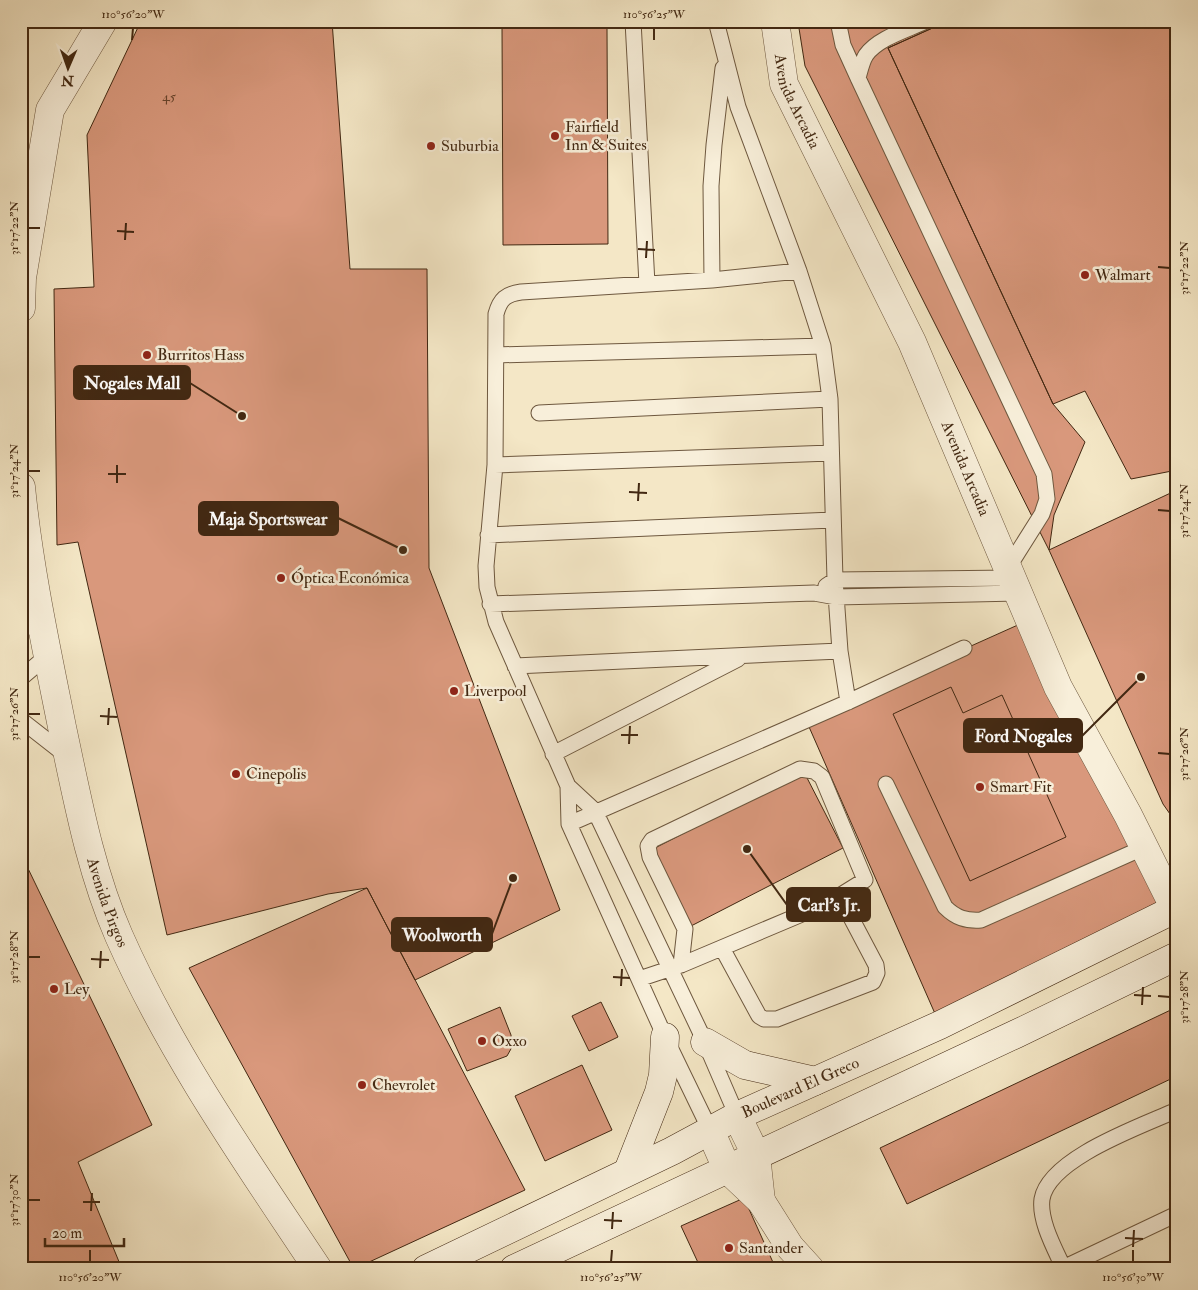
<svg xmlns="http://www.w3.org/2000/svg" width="1198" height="1290" font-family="'IM FELL Double Pica',serif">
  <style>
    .building { fill: #d9987c; stroke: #422812 }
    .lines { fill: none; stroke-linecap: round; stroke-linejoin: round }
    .lane-casing { stroke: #6e583f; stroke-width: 17 }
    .street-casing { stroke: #6e583f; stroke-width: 29 }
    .secondary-casing { stroke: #422812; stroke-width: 29 }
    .lane { stroke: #f8efda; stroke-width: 15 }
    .street { stroke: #f8efda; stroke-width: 28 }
    .secondary { stroke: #f8efda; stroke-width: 28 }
    .ticks { fill: none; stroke: #422812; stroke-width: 2 }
    .poi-dot { fill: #8f2418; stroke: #f8efda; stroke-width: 2 }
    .labels { text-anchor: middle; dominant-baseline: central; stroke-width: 5; stroke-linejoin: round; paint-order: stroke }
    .number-label { font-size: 14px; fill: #68442c }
    .street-label { font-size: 16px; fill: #422812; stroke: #f8efda }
    .poi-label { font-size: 16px; fill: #422812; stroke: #f8efda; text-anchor: start }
    .leader { fill: none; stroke: #422812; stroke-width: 2 }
    .callout-dot { fill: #422812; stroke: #f8efda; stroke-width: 2 }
    .callout { fill: #422812; stroke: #422812; stroke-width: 2 }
    .callout-label { font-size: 18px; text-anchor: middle; font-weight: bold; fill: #fff }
    .neatline { fill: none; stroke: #422812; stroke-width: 2 }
    .ticks-label { font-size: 12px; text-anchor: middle; fill: #422812 }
  </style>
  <rect width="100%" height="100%" fill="#f4e7c6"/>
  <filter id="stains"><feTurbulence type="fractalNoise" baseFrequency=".004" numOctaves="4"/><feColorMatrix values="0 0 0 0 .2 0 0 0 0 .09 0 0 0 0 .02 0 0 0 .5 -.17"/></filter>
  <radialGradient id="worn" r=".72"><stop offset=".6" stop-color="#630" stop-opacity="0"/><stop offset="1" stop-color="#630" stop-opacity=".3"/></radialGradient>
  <path class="building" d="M 141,21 L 332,21 L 350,269 L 427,269 L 429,568 L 560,910 L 415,980 L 367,888 L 328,894 L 167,935 L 78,542 L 57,545 L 54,289 L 94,287 L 87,135 Z
    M 948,21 L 1177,21 L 1177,470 L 1131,479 L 1085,391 L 1053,404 L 888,48 Z
    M 948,21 L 888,48 L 1053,404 L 1085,442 L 1054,515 L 1049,550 L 805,66 L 798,22 Z
    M 502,28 L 607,28 L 608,244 L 503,245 Z
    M 1177,490 L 1177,824 L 1163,804 L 1049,550 Z
    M 1029,620 L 1175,909 L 940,1025 L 806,720 Z
    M 951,687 L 963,713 L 1002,695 L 1066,837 L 970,881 L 893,714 Z
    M 804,772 L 843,848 L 691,926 L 651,850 Z
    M 21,854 L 152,1125 L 78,1162 L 122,1269 L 21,1269 Z
    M 367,888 L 525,1190 L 354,1269 L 189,968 Z
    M 601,1002 L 618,1037 L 589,1051 L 572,1016 Z
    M 500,1007 L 511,1035 L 512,1047 L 507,1056 L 467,1071 L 448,1029 Z
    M 1177,1007 L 1177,1076 L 907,1204 L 880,1148 Z
    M 582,1065 L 612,1130 L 545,1161 L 515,1096 Z
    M 744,1198 L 776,1269 L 701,1269 L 681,1226 Z"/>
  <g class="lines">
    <defs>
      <path id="lane" d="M 633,21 L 647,284
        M 716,21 L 738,107 L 799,271 L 823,346 L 830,399 L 835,580 L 840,651 L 848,702
        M 838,21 L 843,45 L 858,78 L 1044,474 L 1047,499 L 1042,514 L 1008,568
        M 858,78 C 860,71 862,61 866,55 C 878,38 907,30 926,21
        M 712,280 L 711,186 L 714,145 L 723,68
        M 496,355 L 823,346
        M 539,413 L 830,399
        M 495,465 L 831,453
        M 488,535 L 833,520
        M 826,586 L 835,580 L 1012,578
        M 490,604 L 814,593 L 836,597 L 1018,593
        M 21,628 L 42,625
        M 515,666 L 840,651
        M 21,678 L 47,656
        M 21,720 L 67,756
        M 553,754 L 738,659
        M 886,784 L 945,907 C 956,918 966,921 981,920 L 1145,847
        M 568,786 L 595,811 L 705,1042 L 737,1116
        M 569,824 L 848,702 L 964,648
        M 681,965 L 685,929 L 650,857 L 648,846 L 652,840 L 800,769 L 814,771 L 822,777 L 865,880 L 828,903
        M 639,979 L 681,965 L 828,903 L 839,904 L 847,910 L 876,965 L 877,973 L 873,982 L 777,1019 L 764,1019 L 759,1016 L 722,948
        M 710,1130 L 665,1037 L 569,824 L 568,786 L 496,622 L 487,587 L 486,566 L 495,465 L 496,314 C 500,299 506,294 521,292 L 712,280 L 799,271
        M 1061,1269 L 1177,1214
        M 1064,1269 C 1055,1249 1039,1221 1042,1199 C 1049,1158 1142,1126 1177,1110"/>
      <g id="street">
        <path id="s1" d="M 775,21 L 784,84 L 912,342 L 1058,687 L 1128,815 L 1177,913"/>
        <path d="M 21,308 L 22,278 L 50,110 L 103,21"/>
        <path id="s2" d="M 21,487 C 29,568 46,647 62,727 C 77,797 90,870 119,936 C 171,1054 247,1162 318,1269"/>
        <path d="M 737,1116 L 756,1155 L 761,1201"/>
        <path d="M 710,1130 L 727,1169 L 761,1201 L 790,1247 L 810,1269"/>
      </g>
      <g id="secondary">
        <path d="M 705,1042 L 745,1065 L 815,1081"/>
        <path d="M 628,1171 L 659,1092 L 663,1075 L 665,1037"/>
        <path id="s3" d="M 426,1269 L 672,1151 L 737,1116 L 940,1025 L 1177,908"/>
        <path d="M 514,1269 L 1016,1034 L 1177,956"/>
      </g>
    </defs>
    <use href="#lane" class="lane-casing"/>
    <use href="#street" class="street-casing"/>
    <use href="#secondary" class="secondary-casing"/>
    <use href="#lane" class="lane"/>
    <use href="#street" class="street"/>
    <use href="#secondary" class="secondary"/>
  </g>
  <path class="ticks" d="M 132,40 L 133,28M 654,40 L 654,28M 28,228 L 40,228M 117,231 L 134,232M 125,240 L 126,223M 638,249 L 655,250M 646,258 L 647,241M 1158,267 L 1170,268M 28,471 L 40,471M 108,474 L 126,474M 117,483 L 117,465M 629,492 L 647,493M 638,501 L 639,483M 1158,510 L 1170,511M 28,714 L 40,714M 100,716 L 117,717M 108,725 L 109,708M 621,735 L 638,735M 629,744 L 630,726M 1158,753 L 1170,754M 28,957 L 40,957M 91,959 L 109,960M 100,968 L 101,951M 613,977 L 630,978M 621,986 L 622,969M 1134,995 L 1151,996M 1158,996 L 1170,997M 1142,1005 L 1143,987M 28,1200 L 40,1200M 83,1202 L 100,1202M 91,1211 L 92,1193M 604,1220 L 622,1221M 612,1229 L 613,1212M 1125,1238 L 1143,1239M 1133,1247 L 1134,1230M 90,1262 L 90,1250M 611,1262 L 612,1250M 1133,1262 L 1133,1250"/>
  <g class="poi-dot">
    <circle cx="555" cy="136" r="5"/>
    <circle cx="431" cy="146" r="5"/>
    <circle cx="1085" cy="275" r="5"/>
    <circle cx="147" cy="355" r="5"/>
    <circle cx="281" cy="578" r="5"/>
    <circle cx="454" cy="691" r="5"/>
    <circle cx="236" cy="774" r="5"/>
    <circle cx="980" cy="787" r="5"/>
    <circle cx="54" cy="989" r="5"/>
    <circle cx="482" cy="1041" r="5"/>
    <circle cx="362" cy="1085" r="5"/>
    <circle cx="729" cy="1248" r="5"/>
  </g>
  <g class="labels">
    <g class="number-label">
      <text x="169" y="96">45</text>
    </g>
    <g class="street-label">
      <text stroke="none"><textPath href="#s1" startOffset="84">Avenida Arcadia</textPath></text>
      <text stroke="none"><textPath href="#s1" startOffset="489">Avenida Arcadia</textPath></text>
      <text stroke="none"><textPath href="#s2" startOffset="425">Avenida Pirgos</textPath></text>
      <text stroke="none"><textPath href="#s3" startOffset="416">Boulevard El Greco</textPath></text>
    </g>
    <g class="poi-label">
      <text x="565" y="127">Fairfield<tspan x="565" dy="18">Inn &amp; Suites</tspan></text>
      <text x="441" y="146">Suburbia</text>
      <text x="1095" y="275">Walmart</text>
      <text x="157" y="355">Burritos Hass</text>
      <text x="291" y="578">Óptica Económica</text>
      <text x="464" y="691">Liverpool</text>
      <text x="246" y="774">Cinepolis</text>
      <text x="990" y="787">Smart Fit</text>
      <text x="64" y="989">Ley</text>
      <text x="492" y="1041">Oxxo</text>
      <text x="372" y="1085">Chevrolet</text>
      <text x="739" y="1248">Santander</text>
    </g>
  </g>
  <path class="leader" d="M242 416L190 383M403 550L338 518M1141 677L1082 736M747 849L787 905M513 878L492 934"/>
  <g class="callout-dot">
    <circle cx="242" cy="416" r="5"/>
    <circle cx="403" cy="550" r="5"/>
    <circle cx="1141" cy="677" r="5"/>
    <circle cx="747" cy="849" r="5"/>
    <circle cx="513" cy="878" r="5"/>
  </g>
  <g class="callout">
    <rect x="74" y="366" width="116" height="33" rx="5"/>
    <rect x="199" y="502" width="139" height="33" rx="5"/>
    <rect x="964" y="719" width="118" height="33" rx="5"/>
    <rect x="787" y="888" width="83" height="33" rx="5"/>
    <rect x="392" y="918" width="100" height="33" rx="5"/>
  </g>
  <g class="callout-label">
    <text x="132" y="389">Nogales Mall</text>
    <text x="268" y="525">Maja Sportswear</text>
    <text x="1023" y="742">Ford Nogales</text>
    <text x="829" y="911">Carl's Jr.</text>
    <text x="442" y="941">Woolworth</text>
  </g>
  <rect width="1198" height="1290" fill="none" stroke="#f4e7c6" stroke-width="55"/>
  <g transform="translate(68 68) rotate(182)" stroke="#f8efda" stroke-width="4" paint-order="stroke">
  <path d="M0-4L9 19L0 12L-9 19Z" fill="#422812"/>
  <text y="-8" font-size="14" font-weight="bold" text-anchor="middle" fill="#422812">N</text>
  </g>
  <path d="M45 1238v8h79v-8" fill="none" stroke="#422812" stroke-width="2.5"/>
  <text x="52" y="1238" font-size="15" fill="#422812" stroke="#f8efda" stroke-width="4" paint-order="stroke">20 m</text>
  <rect x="28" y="28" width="1142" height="1234" class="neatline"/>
  <g class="ticks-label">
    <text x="133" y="18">110°56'20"W</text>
    <text x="654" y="18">110°56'25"W</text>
    <text transform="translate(14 228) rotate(-90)" y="4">31°17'22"N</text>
    <text transform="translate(1184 268) rotate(-90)" y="4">31°17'22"N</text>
    <text transform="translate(14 471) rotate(-90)" y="4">31°17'24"N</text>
    <text transform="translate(1184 511) rotate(-90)" y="4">31°17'24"N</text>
    <text transform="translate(14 714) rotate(-90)" y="4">31°17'26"N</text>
    <text transform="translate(1184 754) rotate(-90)" y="4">31°17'26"N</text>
    <text transform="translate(14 957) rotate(-90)" y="4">31°17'28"N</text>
    <text transform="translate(1184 997) rotate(-90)" y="4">31°17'28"N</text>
    <text transform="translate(14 1200) rotate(-90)" y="4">31°17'30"N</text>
    <text x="90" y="1281">110°56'20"W</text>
    <text x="611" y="1281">110°56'25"W</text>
    <text x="1133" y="1281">110°56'30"W</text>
  </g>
  <rect width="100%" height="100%" filter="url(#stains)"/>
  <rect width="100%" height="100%" fill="url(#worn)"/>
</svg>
